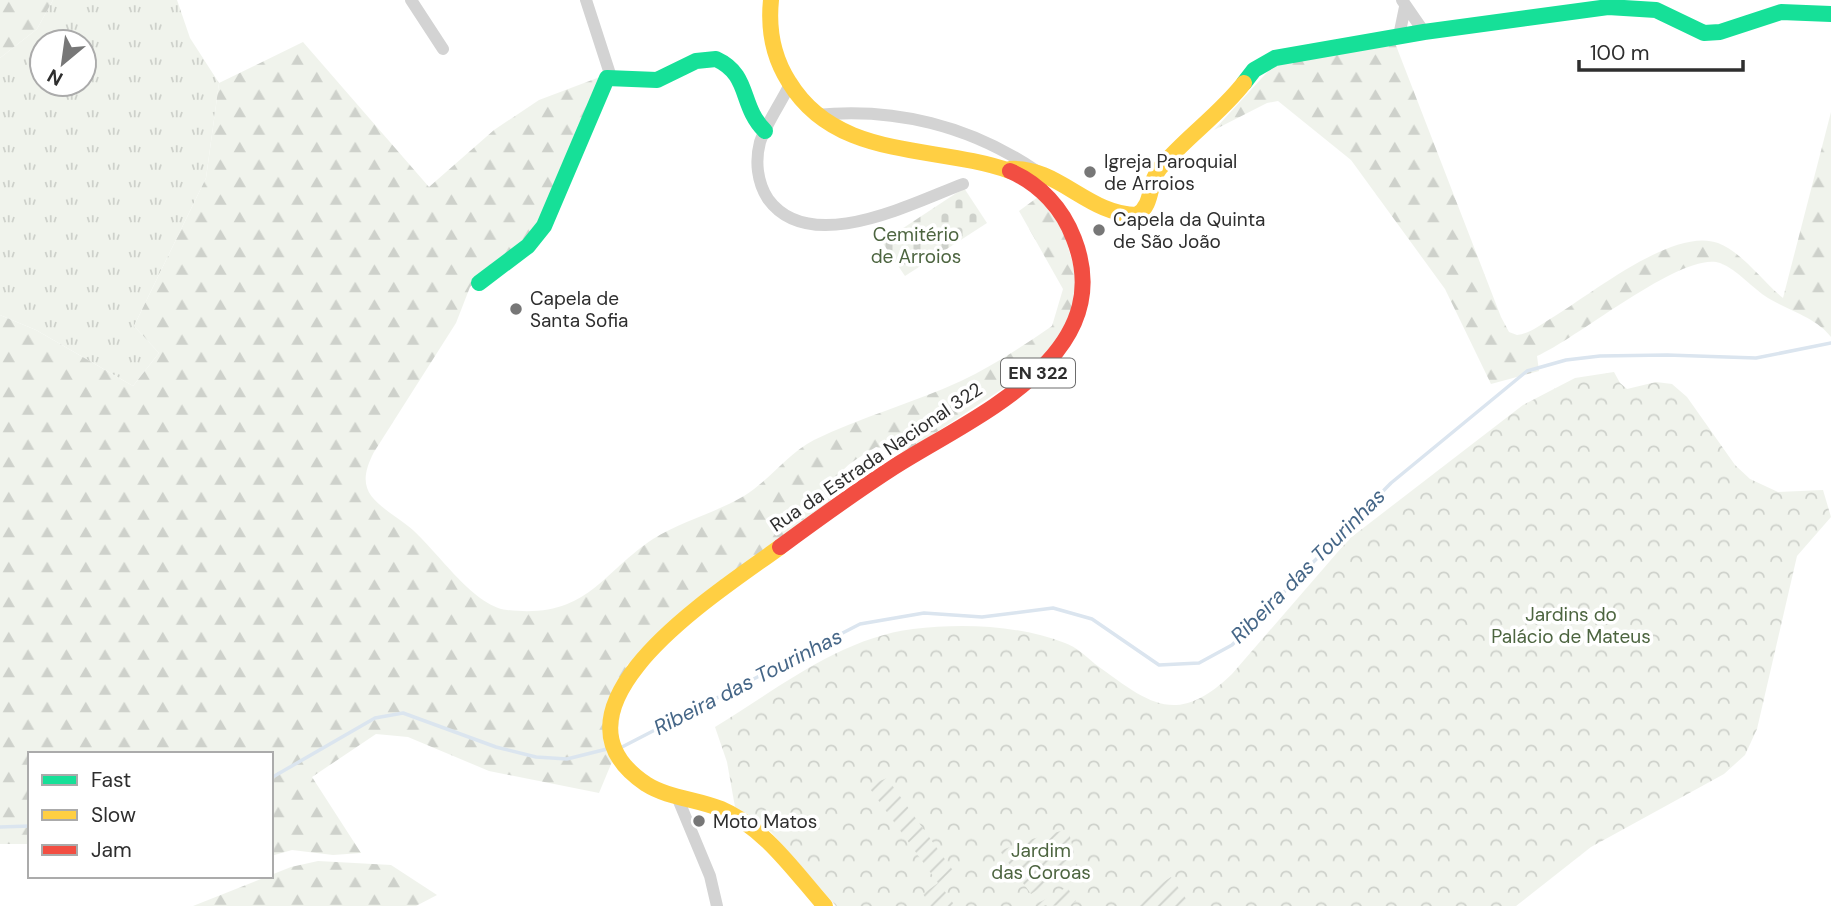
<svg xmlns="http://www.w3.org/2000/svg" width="1831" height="906" font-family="'DM Sans',sans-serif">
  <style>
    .grass { fill: url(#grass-tufts); fill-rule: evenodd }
    .forest { fill: url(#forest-firs) }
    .cemetery { fill: url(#cemetery-stones) }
    .park { fill: url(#park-crowns) }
    .garden { fill: url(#garden-furrows) }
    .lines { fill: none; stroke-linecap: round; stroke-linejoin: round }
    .stream { stroke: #dbe5ef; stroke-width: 3.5 }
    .street { stroke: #d3d3d3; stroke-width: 12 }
    .fast { stroke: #16e098; stroke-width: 16 }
    .slow { stroke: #ffcf43; stroke-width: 16 }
    .jam { stroke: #f24e42; stroke-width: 16 }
    .poi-dot { fill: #777; stroke: #fff; stroke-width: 2.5 }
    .labels { text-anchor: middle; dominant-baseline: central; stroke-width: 7; stroke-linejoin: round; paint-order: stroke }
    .shield { fill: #fff; stroke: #6d6d6d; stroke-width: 2 }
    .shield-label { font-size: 18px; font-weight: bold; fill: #2e2e2e }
    .poi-label { font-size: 19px; fill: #2e2e2e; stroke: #fff; text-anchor: start }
    .park-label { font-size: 19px; fill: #4d6540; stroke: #fff }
    .street-label { font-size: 19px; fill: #2e2e2e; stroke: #fff }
    .water-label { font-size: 21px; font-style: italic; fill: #456687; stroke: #fff }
  </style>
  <defs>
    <pattern id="grass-tufts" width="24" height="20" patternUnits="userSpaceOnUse" patternTransform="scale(1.75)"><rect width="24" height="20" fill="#f0f3ec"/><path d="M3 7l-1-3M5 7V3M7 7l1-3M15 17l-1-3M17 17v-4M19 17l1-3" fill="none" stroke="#ced1cb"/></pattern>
    <pattern id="forest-firs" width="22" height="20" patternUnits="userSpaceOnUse" patternTransform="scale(1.75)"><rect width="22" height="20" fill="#f0f3ec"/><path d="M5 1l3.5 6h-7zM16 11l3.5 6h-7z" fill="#ced1cb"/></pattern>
    <pattern id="cemetery-stones" width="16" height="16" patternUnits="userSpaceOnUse" patternTransform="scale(1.75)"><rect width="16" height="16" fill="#f0f3ec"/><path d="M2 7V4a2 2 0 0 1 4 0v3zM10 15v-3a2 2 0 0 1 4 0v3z" fill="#ced1cb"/></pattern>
    <pattern id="park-crowns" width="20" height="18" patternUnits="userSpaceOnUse" patternTransform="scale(1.75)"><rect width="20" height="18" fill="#f0f3ec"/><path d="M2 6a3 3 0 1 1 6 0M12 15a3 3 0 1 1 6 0" fill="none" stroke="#ced1cb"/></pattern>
    <pattern id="garden-furrows" width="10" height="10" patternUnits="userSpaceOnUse" patternTransform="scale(1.75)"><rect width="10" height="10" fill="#f0f3ec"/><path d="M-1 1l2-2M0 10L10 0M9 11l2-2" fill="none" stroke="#ced1cb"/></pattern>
  </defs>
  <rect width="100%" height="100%" fill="#fff"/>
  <path class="grass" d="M 53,0 L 177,0 L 190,38 L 219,83 L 206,178 L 134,326 L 159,353 L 133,386 L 36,330 L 0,315 L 0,58 L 37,29 ZM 42,42 L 84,42 L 84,84 L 42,84 Z"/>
  <path class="forest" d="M 0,0 L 53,0 L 37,29 L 0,58 Z
    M 303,42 L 429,187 L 494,130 L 539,100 L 600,77 L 548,207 L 532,232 L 470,287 L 456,323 L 374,452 C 352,494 377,502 408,526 C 435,547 472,606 507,610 C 587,619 599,575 653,539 C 682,521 715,513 744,496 C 770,480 787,454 814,440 C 861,417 913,403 961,381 C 993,366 1023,346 1052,326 L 1063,289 L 1019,211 L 1038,197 L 1063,229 L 1076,275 L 1072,310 L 1062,334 L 1039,365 L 906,452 L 876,447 C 852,462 833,470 831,500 L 627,665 L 614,757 L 599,793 L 489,771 L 408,737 L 376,734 L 312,777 L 361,853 L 333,855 L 292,850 L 271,856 L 271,754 L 30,754 L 30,844 L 0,844 L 0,315 L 36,330 L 133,386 L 159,353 L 134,326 L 206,178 L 219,83 Z
    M 1395,43 L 1501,317 L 1509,332 L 1517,335 C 1529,334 1540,325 1550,319 C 1588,297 1673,226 1718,243 C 1743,253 1762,281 1783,298 L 1831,112 L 1831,337 C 1817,318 1788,310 1768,298 C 1752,288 1738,270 1720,263 C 1683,250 1577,339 1537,356 L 1539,371 L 1491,384 L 1445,289 L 1351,160 L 1278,101 L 1267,103 L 1214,130 L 1273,66 Z
    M 318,861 L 391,865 L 437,895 L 416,906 L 193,906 L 291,867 Z"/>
  <path class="cemetery" d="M 964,188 L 987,223 L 905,276 L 882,242 Z"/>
  <path class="park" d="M 1614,372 L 1620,383 L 1627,389 L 1656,382 L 1672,384 L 1687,397 L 1735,465 L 1750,479 L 1778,492 L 1823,490 L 1831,517 L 1797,556 L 1757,729 L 1745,755 L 1724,774 L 1591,847 L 1516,906 L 836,906 L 771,832 L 735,807 L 727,762 L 715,727 C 776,690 840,638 913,629 C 962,623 1018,625 1065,643 C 1076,647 1086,656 1095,664 C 1149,703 1176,728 1232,674 L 1349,539 L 1523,405 L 1575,378 Z"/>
  <path class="garden" d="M 887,778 L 954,872 L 939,883 L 955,906 L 931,906 L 923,894 L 938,883 L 868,786 Z
    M 1068,829 L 1079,872 L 1052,881 L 1031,894 L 1000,851 L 1025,841 Z
    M 1171,877 L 1191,906 L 1128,906 Z
    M 1067,887 L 1076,901 L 1069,906 L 1035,905 Z"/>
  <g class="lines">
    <path class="stream" d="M 622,747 L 860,624 L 924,613 L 982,617 L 1053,608 L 1092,619 L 1159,665 L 1199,663 L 1232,645 L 1391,483 L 1527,371 L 1566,360 L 1600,356 L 1667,355 L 1756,358 L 1831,343
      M 271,778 L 375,718 L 403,713 L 496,747 L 536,757 L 567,759 L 611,748
      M 0,827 L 30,826"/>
    <path class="street" d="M 411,0 L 443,49
      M 586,0 L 611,77
      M 1402,0 L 1424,32
      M 1399,36 L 1405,7
      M 790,84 C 781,103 767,122 760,142 C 755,161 757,182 768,199 C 810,257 912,203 963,184
      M 816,115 C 895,107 970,126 1035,170
      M 678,799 L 710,876 L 717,906"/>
    <path class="fast" d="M 1244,83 L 1254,70 L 1275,58 L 1424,32 L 1608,7 L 1656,10 L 1704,33 L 1720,32 L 1781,12 L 1831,14
      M 479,283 L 528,246 L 544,226 L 607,78 L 657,80 L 696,61 L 716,59 C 751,75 739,105 765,131"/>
    <path class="slow" d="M 771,0 C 768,29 773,57 789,82 C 837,161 934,144 1010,171
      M 1010,169 C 1058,166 1088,215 1137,215 C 1154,204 1148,182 1160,168 C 1186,137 1219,115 1244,83
      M 780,547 C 725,588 531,707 646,784 C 668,798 697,799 721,809 C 765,828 794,871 825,906"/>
    <path class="jam" d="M 780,547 C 818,519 855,492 894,467 C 972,417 1120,357 1074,239 C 1063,209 1040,184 1010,171"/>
  </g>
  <g class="poi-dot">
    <circle cx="1090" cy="172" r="7"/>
    <circle cx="1099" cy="230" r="7"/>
    <circle cx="516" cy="309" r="7"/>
    <circle cx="699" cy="821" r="7"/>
  </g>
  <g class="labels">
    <rect class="shield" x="1001" y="358.5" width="74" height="29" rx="5"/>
    <g class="shield-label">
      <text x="1038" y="373">EN 322</text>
    </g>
    <g class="poi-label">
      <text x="1104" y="161">Igreja Paroquial<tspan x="1104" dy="22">de Arroios</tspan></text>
      <text x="1113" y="219">Capela da Quinta<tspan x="1113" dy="22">de São João</tspan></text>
      <text x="530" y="298">Capela de<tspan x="530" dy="22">Santa Sofia</tspan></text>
      <text x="713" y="821">Moto Matos</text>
    </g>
    <g class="park-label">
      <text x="916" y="234">Cemitério<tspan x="916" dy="22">de Arroios</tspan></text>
      <text x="1571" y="614">Jardins do<tspan x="1571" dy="22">Palácio de Mateus</tspan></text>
      <text x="1041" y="850">Jardim<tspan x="1041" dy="22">das Coroas</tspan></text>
    </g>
    <g class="street-label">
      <text transform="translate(876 457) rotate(-34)">Rua da Estrada Nacional 322</text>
    </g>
    <g class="water-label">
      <text transform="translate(1308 566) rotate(-45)">Ribeira das Tourinhas</text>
      <text transform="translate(748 682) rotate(-27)">Ribeira das Tourinhas</text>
    </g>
  </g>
  <rect x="28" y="752" width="245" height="126" fill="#ffffff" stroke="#ababab" stroke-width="2"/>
  <rect x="42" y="775" width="35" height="10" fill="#16e098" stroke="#ababab" stroke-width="2"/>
  <text x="91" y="787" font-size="21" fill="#2e2e2e">Fast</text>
  <rect x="42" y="810" width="35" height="10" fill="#ffcf43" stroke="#ababab" stroke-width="2"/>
  <text x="91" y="822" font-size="21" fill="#2e2e2e">Slow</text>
  <rect x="42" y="845" width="35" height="10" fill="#f24e42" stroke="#ababab" stroke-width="2"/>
  <text x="91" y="857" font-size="21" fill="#2e2e2e">Jam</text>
  <g transform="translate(63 63) rotate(209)"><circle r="33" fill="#ffffff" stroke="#ababab" stroke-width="2"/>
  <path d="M0-5L12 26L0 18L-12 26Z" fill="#777777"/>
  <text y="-10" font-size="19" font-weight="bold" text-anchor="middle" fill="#2e2e2e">N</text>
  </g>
  <path d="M1579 60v10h164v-10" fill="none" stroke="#2e2e2e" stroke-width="3.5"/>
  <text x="1590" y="60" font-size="21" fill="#2e2e2e" stroke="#ffffff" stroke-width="5" paint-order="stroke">100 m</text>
</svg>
